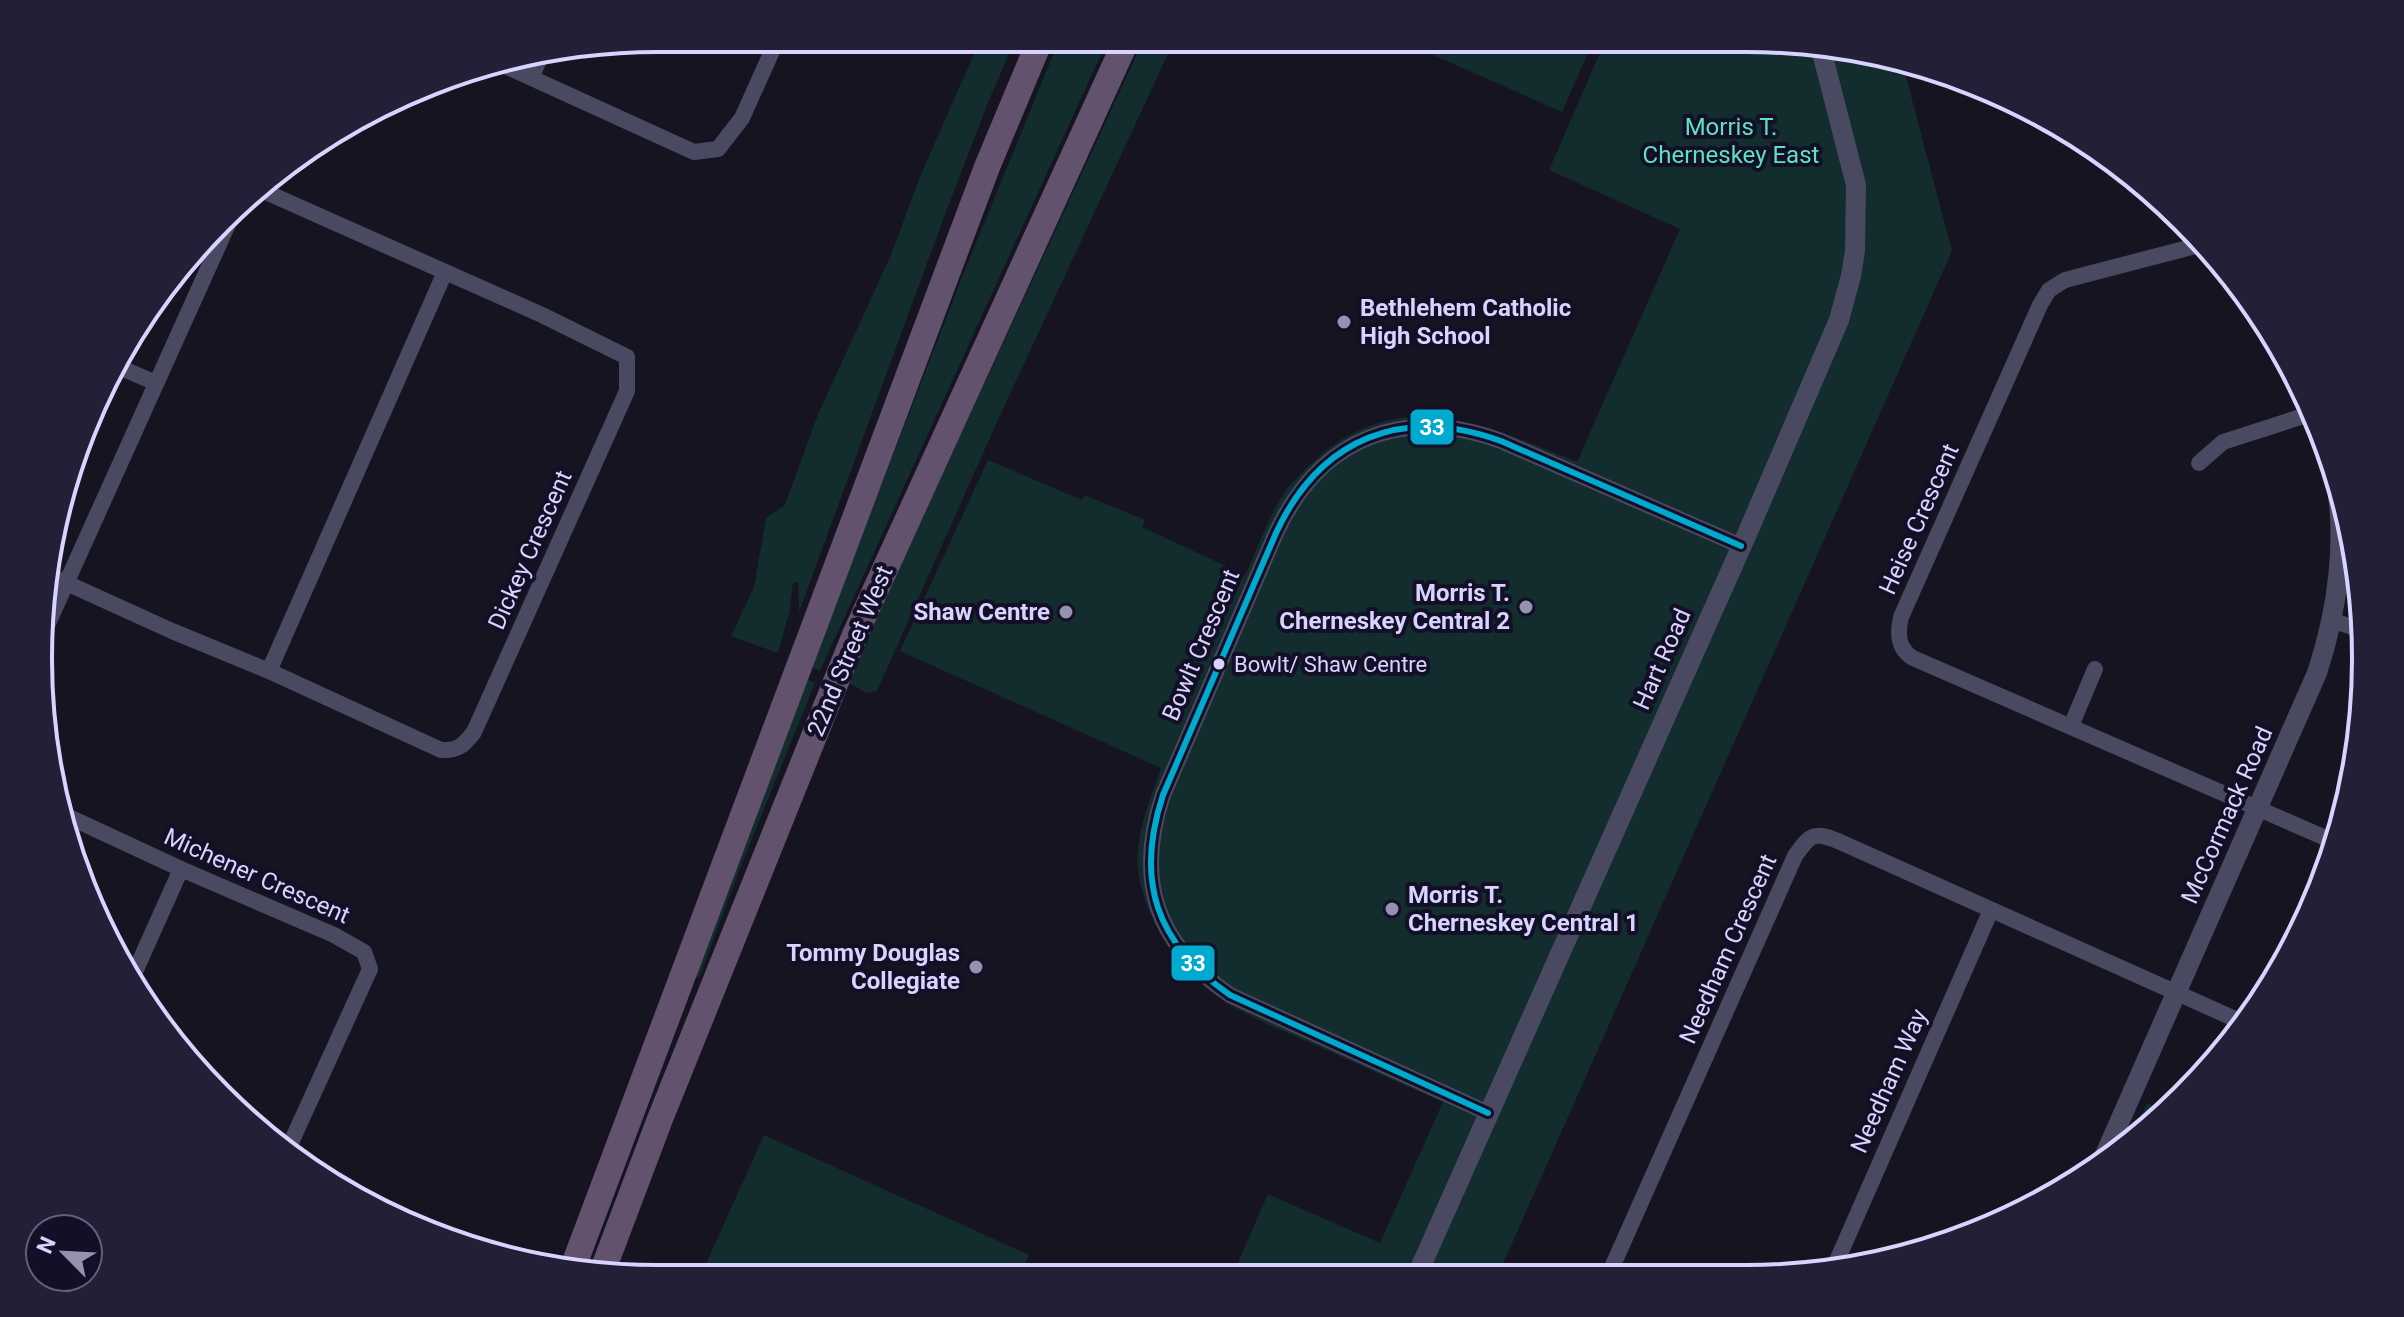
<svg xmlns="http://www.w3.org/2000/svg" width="2404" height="1317" font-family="Roboto,sans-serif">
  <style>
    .green { fill: #132c2d }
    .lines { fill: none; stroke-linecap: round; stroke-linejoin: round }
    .minor { stroke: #4a4962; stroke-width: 16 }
    .tertiary { stroke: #4a4962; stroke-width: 20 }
    .trunk { stroke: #62526e; stroke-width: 26 }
    .bus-1-casing { stroke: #130f26; stroke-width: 12 }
    .bus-1 { stroke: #00a9ce; stroke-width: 6 }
    .poi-dot { fill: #9591b1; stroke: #130f26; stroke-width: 3 }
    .bus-dot { fill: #d9d4ff; stroke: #130f26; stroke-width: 3 }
    .labels { text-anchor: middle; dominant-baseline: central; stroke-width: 8; stroke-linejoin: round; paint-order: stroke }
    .bus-label { font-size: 22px; fill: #d9d4ff; stroke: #130f26; text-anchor: start }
    .park-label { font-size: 24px; fill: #5fe0c0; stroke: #130f26 }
    .poi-label { font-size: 24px; font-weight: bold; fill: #d9d4ff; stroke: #130f26; text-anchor: end }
    .street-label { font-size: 24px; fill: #d9d4ff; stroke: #130f26 }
    .rim { fill: none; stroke: #d9d4ff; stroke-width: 4 }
    .line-badge { stroke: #130f26; stroke-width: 3 }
    .badge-label { font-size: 22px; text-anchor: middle; font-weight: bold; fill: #fff }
  </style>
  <rect width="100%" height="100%" fill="#161421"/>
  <path class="green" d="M 981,38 L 1016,38 L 989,100 L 944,217 L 799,612 L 798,582 L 793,583 L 789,613 L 778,653 L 731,636 L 754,587 L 766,518 L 785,505 L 818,414 L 891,255 L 919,179 Z
    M 1060,38 L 1108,39 L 820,671 L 811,667 L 962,277 Z
    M 1144,39 L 1175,39 L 997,422 L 877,691 L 866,693 L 849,683 L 901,564 Z
    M 1397,39 L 1594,39 L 1562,112 Z
    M 1606,39 L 1786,39 L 1901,58 L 1952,251 L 1498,1275 L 1232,1276 L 1268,1194 L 1380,1243 L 1443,1102 C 1402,1084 1361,1066 1320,1047 C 1256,1019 1201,1001 1163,938 C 1150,917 1141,893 1138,869 C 1135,833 1150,801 1161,768 L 900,651 L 988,460 L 1082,500 L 1085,495 L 1087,496 L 1145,520 L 1142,527 L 1245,575 C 1256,552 1265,526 1278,503 C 1289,483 1306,468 1323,453 C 1407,385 1490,427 1577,462 L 1680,229 L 1549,170 Z
    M 804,678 L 815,683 L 739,871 L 699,978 L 692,975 Z
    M 2147,1103 L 2163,1110 L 2132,1137 Z
    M 764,1135 L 1029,1255 L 1019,1276 L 700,1277 Z"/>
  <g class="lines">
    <path class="minor" d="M 501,64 L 694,152 L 718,149 L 742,118 L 778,38
      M 531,78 L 540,58
      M 2203,244 L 2065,280 L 2049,290 L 2040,305 L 1901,617 C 1897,634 1898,649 1913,658 L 2337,843
      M 119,367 L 156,383
      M 2199,463 L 2223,442 L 2313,413
      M 51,576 L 172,631 L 269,671 L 441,750 C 458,751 464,745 474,732 L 627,391 L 627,357 L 542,315 L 259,189
      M 2331,620 L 2364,631
      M 46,628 L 229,222
      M 269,671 L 445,272
      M 2071,726 L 2095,669
      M 67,816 L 181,869 L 334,935 L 364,952 L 370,969 L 289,1147
      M 134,974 L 181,869
      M 1488,1113 L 1230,995 C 1155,943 1135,880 1163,795 L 1276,533 C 1320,438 1403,405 1501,441 L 1741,546
      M 1832,1272 L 1991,910
      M 1609,1274 L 1795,856 C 1810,835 1813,831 1838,841 L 2244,1023"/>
    <path class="tertiary" d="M 2100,1166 L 2317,673 C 2338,609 2348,537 2334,470
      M 1417,1275 L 1747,534 L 1839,320 L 1851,276 L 1855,251 L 1856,185 L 1820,45"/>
    <path class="trunk" d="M 572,1270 L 987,167 L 1041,38
      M 601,1275 L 660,1119 L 854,637 L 1127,39"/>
    <defs>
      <path id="bus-1" d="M 1488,1113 L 1230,995 C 1155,943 1135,880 1163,795 L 1276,533 C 1320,438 1403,405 1501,441 L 1741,546"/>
    </defs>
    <use href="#bus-1" class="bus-1-casing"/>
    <use href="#bus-1" class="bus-1"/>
  </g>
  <g class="poi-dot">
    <circle cx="1344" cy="322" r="8"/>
    <circle cx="1526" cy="607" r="8"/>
    <circle cx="1066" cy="612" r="8"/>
    <circle cx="1392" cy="909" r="8"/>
    <circle cx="976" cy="967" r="8"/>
  </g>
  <circle class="bus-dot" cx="1219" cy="664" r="7"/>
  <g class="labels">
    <g class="bus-label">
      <text x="1234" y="664">Bowlt/ Shaw Centre</text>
    </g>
    <g class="park-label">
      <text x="1731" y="127">Morris T.<tspan x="1731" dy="28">Cherneskey East</tspan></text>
    </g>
    <g class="poi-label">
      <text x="1360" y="308" text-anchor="start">Bethlehem Catholic<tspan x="1360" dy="28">High School</tspan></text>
      <text x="1510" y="593">Morris T.<tspan x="1510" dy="28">Cherneskey Central 2</tspan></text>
      <text x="1050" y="612">Shaw Centre</text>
      <text x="1408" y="895" text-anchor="start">Morris T.<tspan x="1408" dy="28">Cherneskey Central 1</tspan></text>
      <text x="960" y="953">Tommy Douglas<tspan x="960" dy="28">Collegiate</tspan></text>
    </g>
    <g class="street-label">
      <text transform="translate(1919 519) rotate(-66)">Heise Crescent</text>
      <text transform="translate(530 550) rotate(-66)">Dickey Crescent</text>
      <text transform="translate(1201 645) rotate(-67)">Bowlt Crescent</text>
      <text transform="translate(850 651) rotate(-67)">22nd Street West</text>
      <text transform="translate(1662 659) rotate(-66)">Hart Road</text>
      <text transform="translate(2227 815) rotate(-66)">McCormack Road</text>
      <text transform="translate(257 876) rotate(24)">Michener Crescent</text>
      <text transform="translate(1728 949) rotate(-66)">Needham Crescent</text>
      <text transform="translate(1889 1081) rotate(-66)">Needham Way</text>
    </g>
  </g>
  <path d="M0 0H2404V1317H0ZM658 52H1746A606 606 0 0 1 2352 658V659A606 606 0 0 1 1746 1265H658A606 606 0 0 1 52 659V658A606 606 0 0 1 658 52Z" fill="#231f37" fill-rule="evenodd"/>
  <path class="rim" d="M658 52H1746A606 606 0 0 1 2352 658V659A606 606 0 0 1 1746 1265H658A606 606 0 0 1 52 659V658A606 606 0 0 1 658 52Z"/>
  <g class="line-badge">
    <rect x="1409" y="408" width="46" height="38" rx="8" fill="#00a9ce"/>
    <rect x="1170" y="944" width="46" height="38" rx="8" fill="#00a9ce"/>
  </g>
  <g class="badge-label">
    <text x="1432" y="435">33</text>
    <text x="1193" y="971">33</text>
  </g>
  <g transform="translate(64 1253) rotate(294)"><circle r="38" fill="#130f26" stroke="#625e7d" stroke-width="2"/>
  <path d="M0-6L14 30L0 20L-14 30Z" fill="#9591b1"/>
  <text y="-12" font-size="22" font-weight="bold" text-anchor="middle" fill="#d9d4ff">N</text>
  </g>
</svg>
